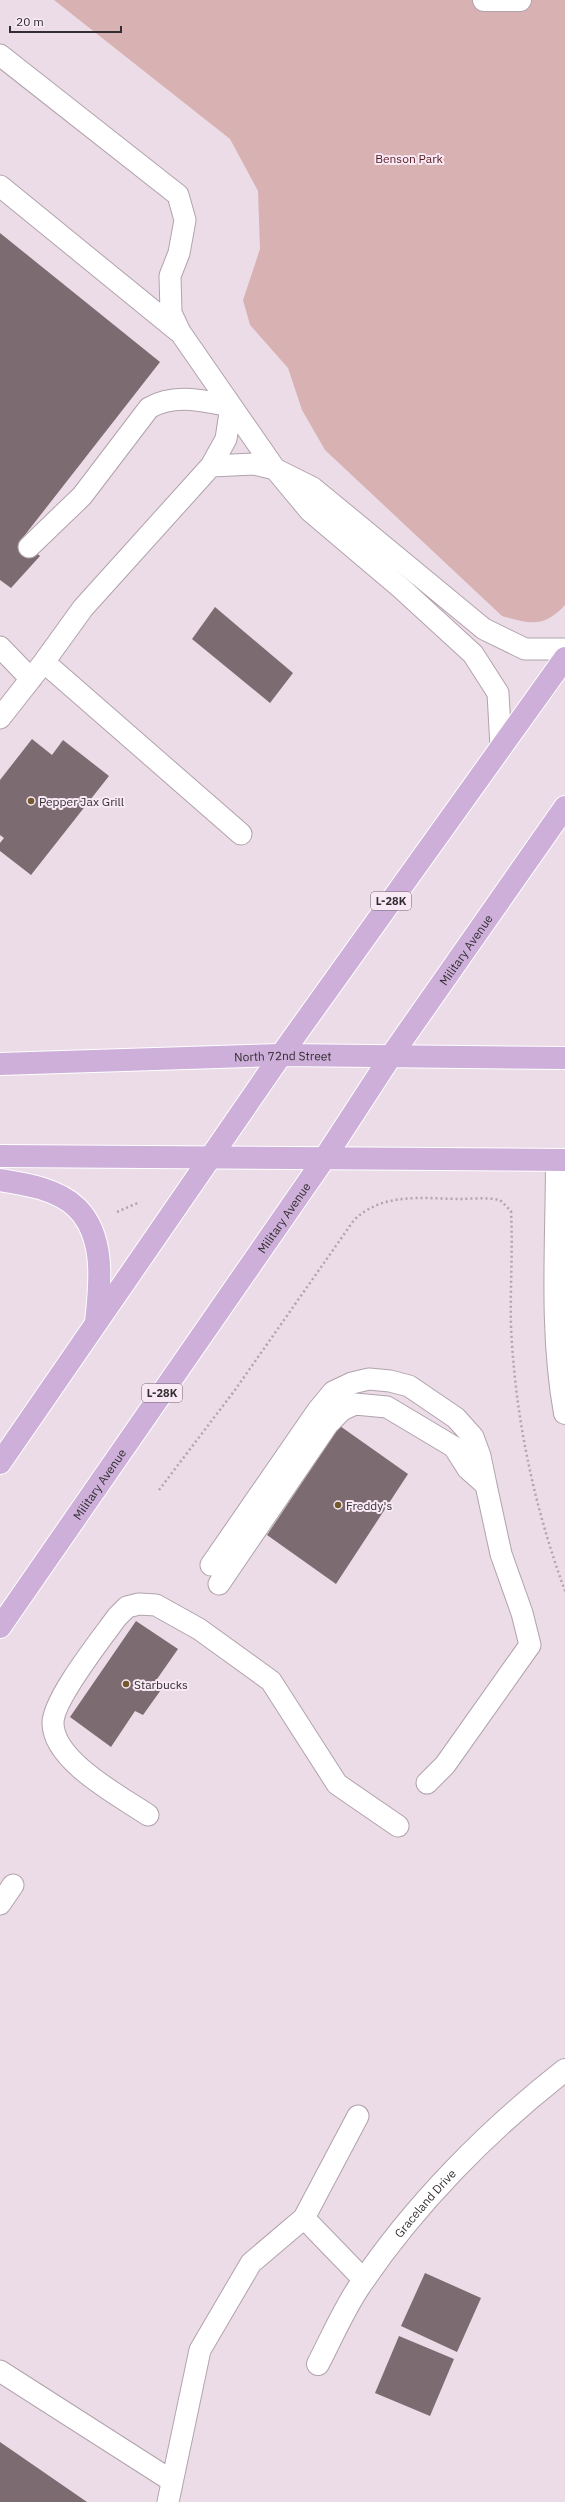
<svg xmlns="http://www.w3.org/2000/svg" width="565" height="2502" font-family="'IBM Plex Sans',sans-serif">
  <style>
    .green { fill: #d8b2b3 }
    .building { fill: #7c6c71 }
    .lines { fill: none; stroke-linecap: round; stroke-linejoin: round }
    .service-casing { stroke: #b1a2ac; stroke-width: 23 }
    .minor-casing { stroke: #b1a2ac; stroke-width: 24 }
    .primary-casing { stroke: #fff; stroke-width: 24 }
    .path { stroke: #b0a4ad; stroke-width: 2.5; stroke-dasharray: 2 3; stroke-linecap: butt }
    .service { stroke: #fff; stroke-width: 21 }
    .minor { stroke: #fff; stroke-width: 22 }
    .primary { stroke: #cdafda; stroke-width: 22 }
    .poi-dot { fill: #73592b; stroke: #f8e9f4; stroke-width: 1.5 }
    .labels { text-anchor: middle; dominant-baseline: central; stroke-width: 4; stroke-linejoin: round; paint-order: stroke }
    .shield { fill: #f8e9f4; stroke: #6e666c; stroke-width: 1 }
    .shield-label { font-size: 11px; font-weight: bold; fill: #332e32 }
    .park-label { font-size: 12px; fill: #571a21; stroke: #f8e9f4 }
    .poi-label { font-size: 12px; fill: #332e32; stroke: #f8e9f4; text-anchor: start }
    .street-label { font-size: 12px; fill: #332e32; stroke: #f8e9f4 }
  </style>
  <rect width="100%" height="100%" fill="#ebdce7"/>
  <path class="green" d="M 54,0 L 565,0 L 565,605 C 544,628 530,624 502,616 L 325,450 L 302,410 L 288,368 L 250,325 L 243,300 L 260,249 L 258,191 L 230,139 Z"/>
  <path class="building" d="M 0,233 L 160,362 L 21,540 L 40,556 L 11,588 L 0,580 Z
    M 215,607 L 293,673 L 270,703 L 192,639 Z
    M 32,739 L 52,755 L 63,740 L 109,776 L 31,875 L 0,851 L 0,843 L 4,838 L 0,835 L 0,780 Z
    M 340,1426 L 408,1474 L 336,1584 L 267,1535 Z
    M 136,1621 L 178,1649 L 155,1682 L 163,1687 L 143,1715 L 135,1711 L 111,1747 L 70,1717 Z
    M 425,2273 L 481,2298 L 457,2352 L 401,2326 Z
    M 399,2336 L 454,2359 L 430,2416 L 375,2393 Z
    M 0,2442 L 87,2502 L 0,2502 Z"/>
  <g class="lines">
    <defs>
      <path id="service" d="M 0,55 L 178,195 L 185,220 L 179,253 L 170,276 L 171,313 L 180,332 L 275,469 L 310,511 L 401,588 L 473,654 L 498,693 L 501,747
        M 0,186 L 178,331
        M 29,547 L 82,496 L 149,408 C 175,393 203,401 231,406 L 226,439 L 211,466
        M 0,647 L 31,679
        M 0,718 L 44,662
        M 241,834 L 44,662 L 83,608 L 211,466 L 254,464 L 275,469 L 313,488 L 484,629 L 525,649 L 565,649
        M 211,1565 L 318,1410 L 333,1392 L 352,1383 L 369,1379 L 390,1381 L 409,1386 L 456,1418 L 473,1437 L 480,1456 L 486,1485
        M 219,1584 L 328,1424 L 342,1410 L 355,1404 L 387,1407 L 454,1447 L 468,1469 L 486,1485 L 501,1554 L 522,1613 L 530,1645 L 445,1765 L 427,1783
        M 148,1815 C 120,1796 53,1761 53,1723 C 53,1699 102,1638 117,1617 L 127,1607 L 139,1604 L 156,1605 L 199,1629 L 271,1681 L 337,1784 L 398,1826
        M 0,1904 L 13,1885
        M 304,2218 L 358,2116
        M 0,2371 L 172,2481
        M 168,2502 L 200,2350 L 251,2263 L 304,2218 L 364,2280"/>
      <g id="minor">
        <path d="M 484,0 L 520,0"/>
        <path d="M 557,1160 C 557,1244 550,1330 565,1413"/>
        <path id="s1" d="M 318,2364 C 331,2339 343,2311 359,2287 C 414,2205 488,2130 565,2070"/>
      </g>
      <g id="primary">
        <path id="s2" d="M 0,1064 L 281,1055 L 565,1058"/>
        <path d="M 0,1156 L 565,1160"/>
        <path d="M 0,1180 C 25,1184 58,1189 77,1208 C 106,1237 100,1286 96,1322"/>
        <path d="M 0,1463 L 281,1055 L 565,658"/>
        <path id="s3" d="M 0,1627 L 324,1159 L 391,1056 L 565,807"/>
      </g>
    </defs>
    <use href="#service" class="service-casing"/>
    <use href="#minor" class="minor-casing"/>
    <use href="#primary" class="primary-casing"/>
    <path class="path" d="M 117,1212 L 140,1202
      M 159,1490 L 235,1390 L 354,1220 C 382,1193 420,1198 457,1199 C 471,1199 486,1197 500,1200 L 511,1211 C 513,1249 510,1287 511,1326 C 515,1417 534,1506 565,1591"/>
    <use href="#service" class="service"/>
    <use href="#minor" class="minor"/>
    <use href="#primary" class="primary"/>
  </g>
  <g class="poi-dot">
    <circle cx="31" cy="801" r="4"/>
    <circle cx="338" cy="1505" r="4"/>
    <circle cx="126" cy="1684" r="4"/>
  </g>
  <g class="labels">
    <g class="shield">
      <rect x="371" y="892" width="40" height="18" rx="3"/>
      <rect x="142" y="1384" width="40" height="18" rx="3"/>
    </g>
    <g class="shield-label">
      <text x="391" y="901">L-28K</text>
      <text x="162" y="1393">L-28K</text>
    </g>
    <g class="park-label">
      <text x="409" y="158">Benson Park</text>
    </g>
    <g class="poi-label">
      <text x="39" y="801">Pepper Jax Grill</text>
      <text x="346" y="1505">Freddy's</text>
      <text x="134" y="1684">Starbucks</text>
    </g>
    <g class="street-label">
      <text stroke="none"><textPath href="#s3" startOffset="822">Military Avenue</textPath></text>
      <text stroke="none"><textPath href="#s2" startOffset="283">North 72nd Street</textPath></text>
      <text stroke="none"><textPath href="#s3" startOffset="498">Military Avenue</textPath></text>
      <text stroke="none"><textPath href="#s3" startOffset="174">Military Avenue</textPath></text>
      <text stroke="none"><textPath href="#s1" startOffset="194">Graceland Drive</textPath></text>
    </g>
  </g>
  <path d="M10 26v6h111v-6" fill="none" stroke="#332e32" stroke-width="2"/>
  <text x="16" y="26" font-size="12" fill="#332e32" stroke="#f8e9f4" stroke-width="3" paint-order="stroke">20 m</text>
</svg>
